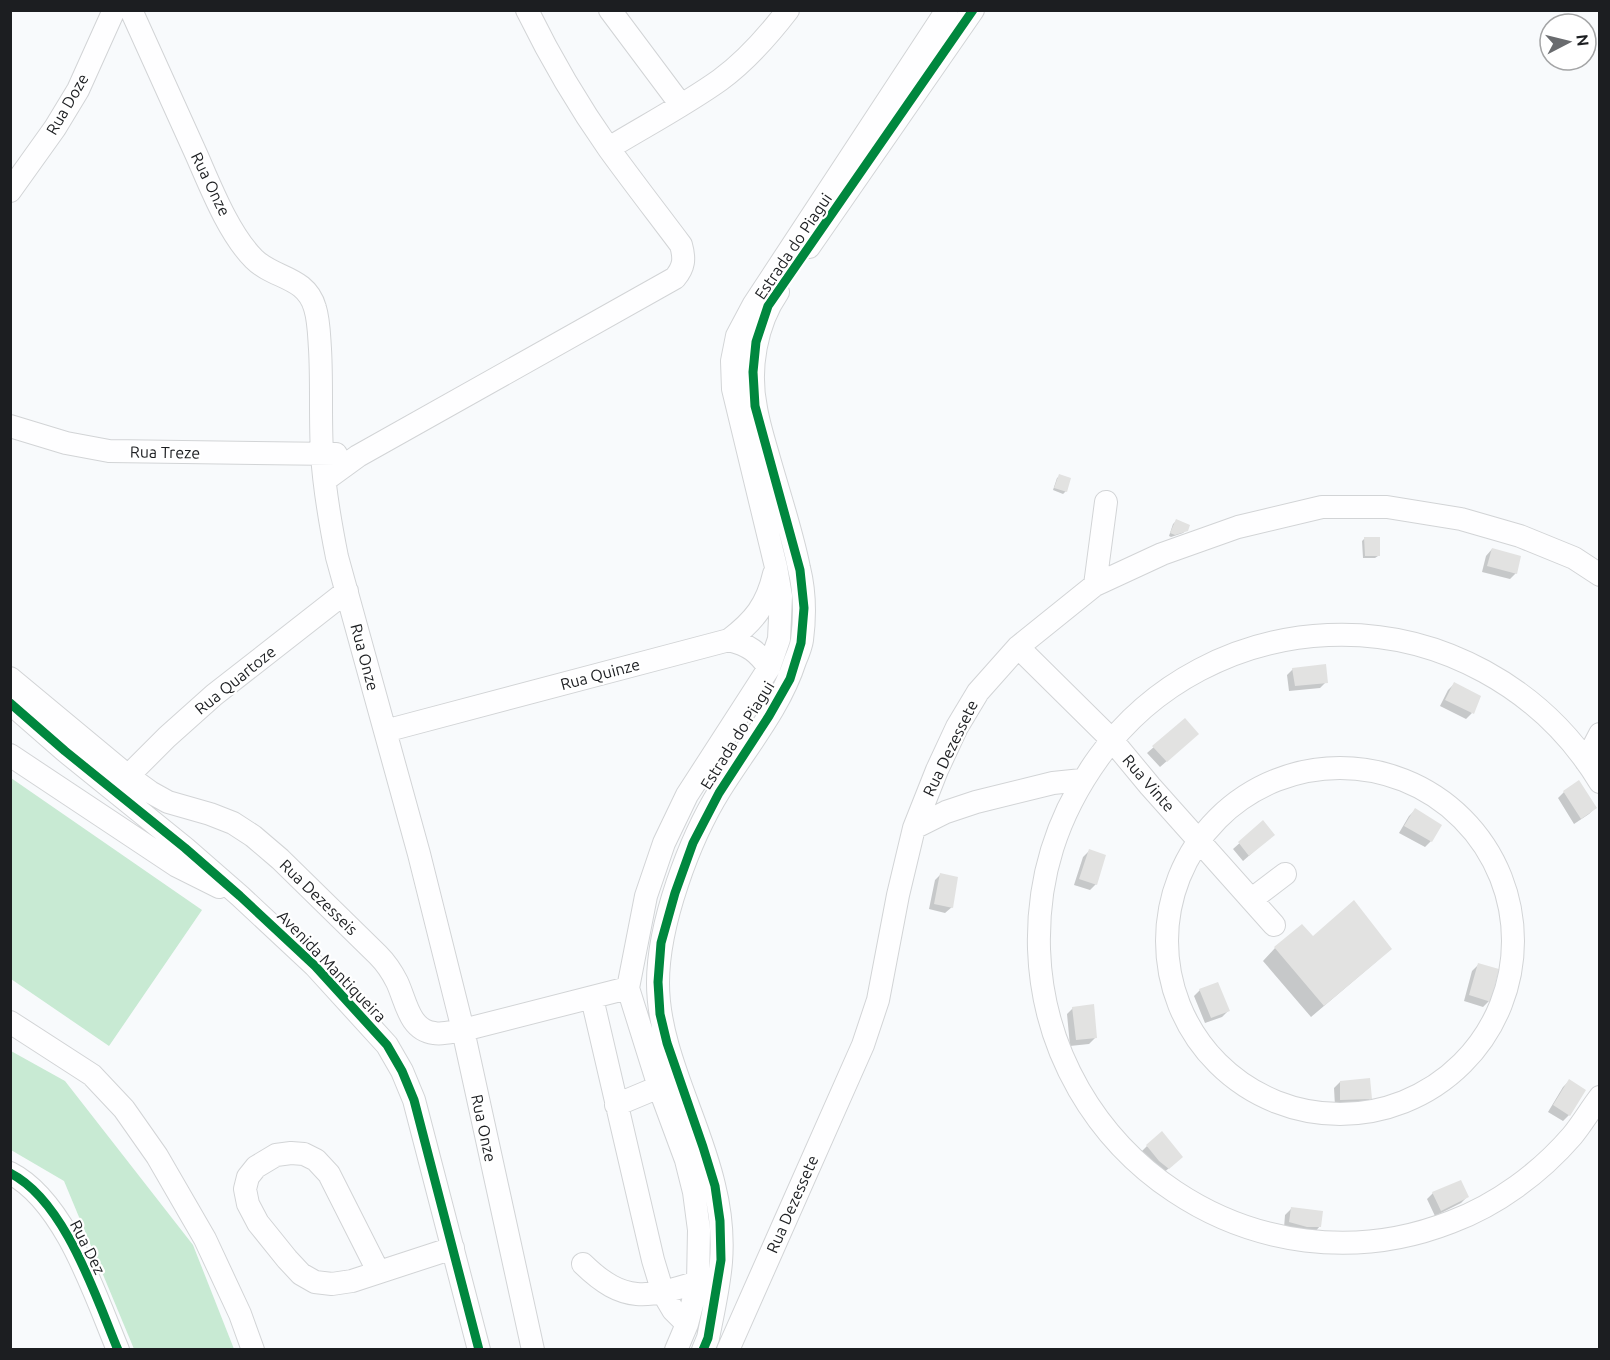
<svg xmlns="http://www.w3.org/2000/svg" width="1610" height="1360" font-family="Ubuntu,sans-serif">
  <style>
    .green { fill: #c8ead3 }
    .shadow { fill: #0003 }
    .building { fill: #e2e2e1 }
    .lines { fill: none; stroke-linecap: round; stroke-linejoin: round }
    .minor-casing { stroke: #d2d4d6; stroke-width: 24 }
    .minor { stroke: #fefeff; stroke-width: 22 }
    .cycleway-casing { stroke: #fff; stroke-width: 13 }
    .cycleway { stroke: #00873e; stroke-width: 9 }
    .labels { text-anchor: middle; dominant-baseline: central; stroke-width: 4.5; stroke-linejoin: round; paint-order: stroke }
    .street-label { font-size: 16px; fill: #1c1e21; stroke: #fff }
  </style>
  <rect width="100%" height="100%" fill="#f8fafc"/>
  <path class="green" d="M 11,778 L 202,910 L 109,1046 L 11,979 Z
    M 11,1051 L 65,1081 L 193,1245 L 234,1349 L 134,1349 L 64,1181 L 11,1150 Z"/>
  <path class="shadow" d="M 1060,476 L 1066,491 L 1063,494 L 1053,490 L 1057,478 Z
    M 1176,521 L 1186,530 L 1183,533 L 1171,537 L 1169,536 L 1173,524 Z
    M 1365,538 L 1378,556 L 1375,558 L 1363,558 L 1362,541 Z
    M 1492,549 L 1516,573 L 1510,579 L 1482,572 L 1486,556 Z
    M 1293,669 L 1326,682 L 1320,688 L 1289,691 L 1287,675 Z
    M 1454,684 L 1472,713 L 1466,719 L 1440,706 L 1448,690 Z
    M 1185,720 L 1191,740 L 1160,767 L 1147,753 Z
    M 1564,792 L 1595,808 L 1589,814 L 1574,824 L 1558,798 Z
    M 1415,810 L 1431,841 L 1425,847 L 1399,833 L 1409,816 Z
    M 1262,823 L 1267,840 L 1243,861 L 1233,849 Z
    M 1089,851 L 1096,884 L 1090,890 L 1074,885 L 1083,857 Z
    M 941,874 L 952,907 L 945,913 L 929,909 L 935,880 Z
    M 1313,938 L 1377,961 L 1311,1017 L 1263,961 L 1275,948 Z
    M 1478,965 L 1489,1001 L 1483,1007 L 1464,1001 L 1472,971 Z
    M 1200,990 L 1228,1011 L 1222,1017 L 1205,1023 L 1194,996 Z
    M 1073,1008 L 1095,1038 L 1089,1044 L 1070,1046 L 1067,1014 Z
    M 1569,1081 L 1569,1115 L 1563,1121 L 1548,1112 L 1563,1087 Z
    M 1340,1082 L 1370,1099 L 1364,1105 L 1335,1106 L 1334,1088 Z
    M 1147,1146 L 1175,1163 L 1162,1174 L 1141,1152 Z
    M 1433,1193 L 1467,1197 L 1461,1203 L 1435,1216 L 1427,1199 Z
    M 1291,1209 L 1320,1226 L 1314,1233 L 1284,1228 L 1285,1215 Z"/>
  <path class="building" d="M 1059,474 L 1071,478 L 1067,492 L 1054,488 Z
    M 1176,519 L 1190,525 L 1188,531 L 1175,535 L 1170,533 Z
    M 1364,537 L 1380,537 L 1380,556 L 1365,556 Z
    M 1492,548 L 1521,556 L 1517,574 L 1487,566 Z
    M 1326,664 L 1328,683 L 1295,686 L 1292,668 Z
    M 1454,682 L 1481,696 L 1474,714 L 1445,700 Z
    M 1185,718 L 1199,734 L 1167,762 L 1152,746 Z
    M 1579,780 L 1597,808 L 1581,819 L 1563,791 Z
    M 1415,808 L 1442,825 L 1432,842 L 1404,826 Z
    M 1263,820 L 1275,835 L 1249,856 L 1238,842 Z
    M 1089,849 L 1106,855 L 1097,885 L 1079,879 Z
    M 940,873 L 958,877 L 953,908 L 934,904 Z
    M 1354,900 L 1392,949 L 1324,1006 L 1274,947 L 1302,924 L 1313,936 Z
    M 1478,963 L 1499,969 L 1491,1002 L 1469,995 Z
    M 1218,982 L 1230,1011 L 1211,1018 L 1199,989 Z
    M 1094,1004 L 1097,1038 L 1076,1040 L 1072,1007 Z
    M 1370,1078 L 1372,1099 L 1340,1100 L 1340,1081 Z
    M 1569,1079 L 1586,1090 L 1570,1116 L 1553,1105 Z
    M 1162,1131 L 1183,1157 L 1169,1169 L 1159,1161 L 1146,1145 Z
    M 1461,1180 L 1469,1197 L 1441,1211 L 1432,1192 Z
    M 1291,1207 L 1323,1211 L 1321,1227 L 1307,1227 L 1289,1222 Z"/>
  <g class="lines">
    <defs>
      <path id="minor" d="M 131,10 C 153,59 175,107 197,156 C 211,188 229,234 254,259 C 274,279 306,276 315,308 C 319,321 319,335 320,349 C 322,383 320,418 322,453 C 324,488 330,522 337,557 L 419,854 L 463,1030 L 533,1350
        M 610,10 L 681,105
        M 609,148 C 645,126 685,105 720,80 C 746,61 768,36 788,10
        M 10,191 L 55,128 L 78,90 L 114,10
        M 809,247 L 973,10
        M 10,426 L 66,443 L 109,451 L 336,454
        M 325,480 L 358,456 L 675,278 C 684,267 685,259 681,245 C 657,213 633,182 609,149 C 578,105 551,59 527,10
        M 1095,585 L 1106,502
        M 729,640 C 749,645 758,652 769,668
        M 1018,647 L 1111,739 L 1150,786 L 1274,925
        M 10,678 L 128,776 L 150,792 L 168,802 L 210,814 L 233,823 L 253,836 L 280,859 L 378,955 C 386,963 392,972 397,982 C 406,1001 409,1030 434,1033 C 443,1035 454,1031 463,1030 L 628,988
        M 10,703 L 65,751 L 185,848 L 240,896 L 315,966 L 387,1045 L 402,1071 L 414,1100 L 479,1350
        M 385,731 L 729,640 C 754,621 767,605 774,574
        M 10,755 L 177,866 L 219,887
        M 1586,761 L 1600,734
        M1167 941a173 173 0 1 1 346 0a173 173 0 1 1-346 0Z
        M 128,776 L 167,737 L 214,695 L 347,591
        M 1600,782 C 1543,688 1439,630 1328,635 C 1238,639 1152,683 1099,757 C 1057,815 1037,877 1039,949 C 1046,1156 1257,1298 1451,1222 C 1497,1205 1540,1173 1572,1136 C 1582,1124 1590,1110 1600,1097
        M 914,828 L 946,812 L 976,802 L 1053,783 L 1082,780
        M 1252,899 L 1285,874
        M 592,998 L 653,1260 L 663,1293 L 673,1310 L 687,1324
        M 10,1022 L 92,1075 L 124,1109 L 157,1156 L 205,1239 L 240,1314 L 253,1350
        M 616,1105 L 659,1087
        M 10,1173 C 65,1201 95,1295 118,1350
        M 583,1264 C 624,1304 647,1298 698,1282
        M 378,1271 L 329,1174 L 316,1160 L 304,1154 L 291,1153 L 276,1155 L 256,1167 L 248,1177 L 245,1189 L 248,1204 L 258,1223 L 287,1259 L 301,1274 L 315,1282 L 332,1284 L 352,1281 L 453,1248
        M 676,1350 L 687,1324 L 698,1282 L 699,1230 L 694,1192 L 686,1160 L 659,1087 L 628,988 L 646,896 L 664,843 L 687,795 L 769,668 L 779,639 L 781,596 L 776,567 L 733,389 L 732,361 L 737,336 L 754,304 L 947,10
        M 703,1350 L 708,1338 C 713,1313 719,1287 721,1262 C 723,1237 720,1209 714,1185 C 699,1119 658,1051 658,983 C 658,924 689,840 720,790 C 746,748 780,708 795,661 C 798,654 801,647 802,640 C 805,617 805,592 799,568 C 792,533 780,497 770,462 C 765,444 759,426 756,408 C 748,369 756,324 778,292
        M 728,1350 L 863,1045 L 878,1000 L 898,895 L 914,828 L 937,770 L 957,727 L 978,692 L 1018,647 L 1095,585 L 1162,554 L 1238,527 L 1322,507 L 1387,507 L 1461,519 L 1520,536 L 1574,558 L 1600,575"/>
    </defs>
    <use href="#minor" class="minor-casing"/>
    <use href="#minor" class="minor"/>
    <defs>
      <path id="cycleway" d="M 10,703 L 65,751 L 185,848 L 240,896 L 315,966 L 387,1045 L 402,1071 L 414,1100 L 479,1350
        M 10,1173 C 65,1201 95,1295 118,1350
        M 703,1350 L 708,1338 L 721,1260 L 720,1221 L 715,1186 L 703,1147 L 667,1043 L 660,1014 L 658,982 L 661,943 L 675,893 L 693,843 L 719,793 L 769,716 L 790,679 L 801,643 L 804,608 L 800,570 L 755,406 L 753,372 L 756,342 L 768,306 L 973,10"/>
    </defs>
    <use href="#cycleway" class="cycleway-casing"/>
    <use href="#cycleway" class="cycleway"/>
  </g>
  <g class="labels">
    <g class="street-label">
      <text transform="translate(67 104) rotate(-60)">Rua Doze</text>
      <text transform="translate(211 184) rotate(64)">Rua Onze</text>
      <text transform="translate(793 246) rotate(-56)">Estrada do Piagui</text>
      <text transform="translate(165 452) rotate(1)">Rua Treze</text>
      <text transform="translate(365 657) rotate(75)">Rua Onze</text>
      <text transform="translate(600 674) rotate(-15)">Rua Quinze</text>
      <text transform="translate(235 680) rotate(-39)">Rua Quartoze</text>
      <text transform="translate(737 735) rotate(-58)">Estrada do Piagui</text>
      <text transform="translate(950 748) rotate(-64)">Rua Dezessete</text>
      <text transform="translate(1149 783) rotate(49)">Rua Vinte</text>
      <text transform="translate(319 897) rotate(44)">Rua Dezesseis</text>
      <text transform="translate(332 966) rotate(46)">Avenida Mantiqueira</text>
      <text transform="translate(484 1128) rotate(78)">Rua Onze</text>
      <text transform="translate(792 1204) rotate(-66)">Rua Dezessete</text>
      <text transform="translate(88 1247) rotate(63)">Rua Dez</text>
    </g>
  </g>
  <rect width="1610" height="1360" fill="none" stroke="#1c1e21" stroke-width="24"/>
  <g transform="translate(1568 42) rotate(83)"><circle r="28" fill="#ffffff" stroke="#a4a5a6" stroke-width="1.5"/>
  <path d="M0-4.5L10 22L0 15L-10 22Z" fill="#696b6e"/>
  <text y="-9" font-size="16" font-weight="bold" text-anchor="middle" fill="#1c1e21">N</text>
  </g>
</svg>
